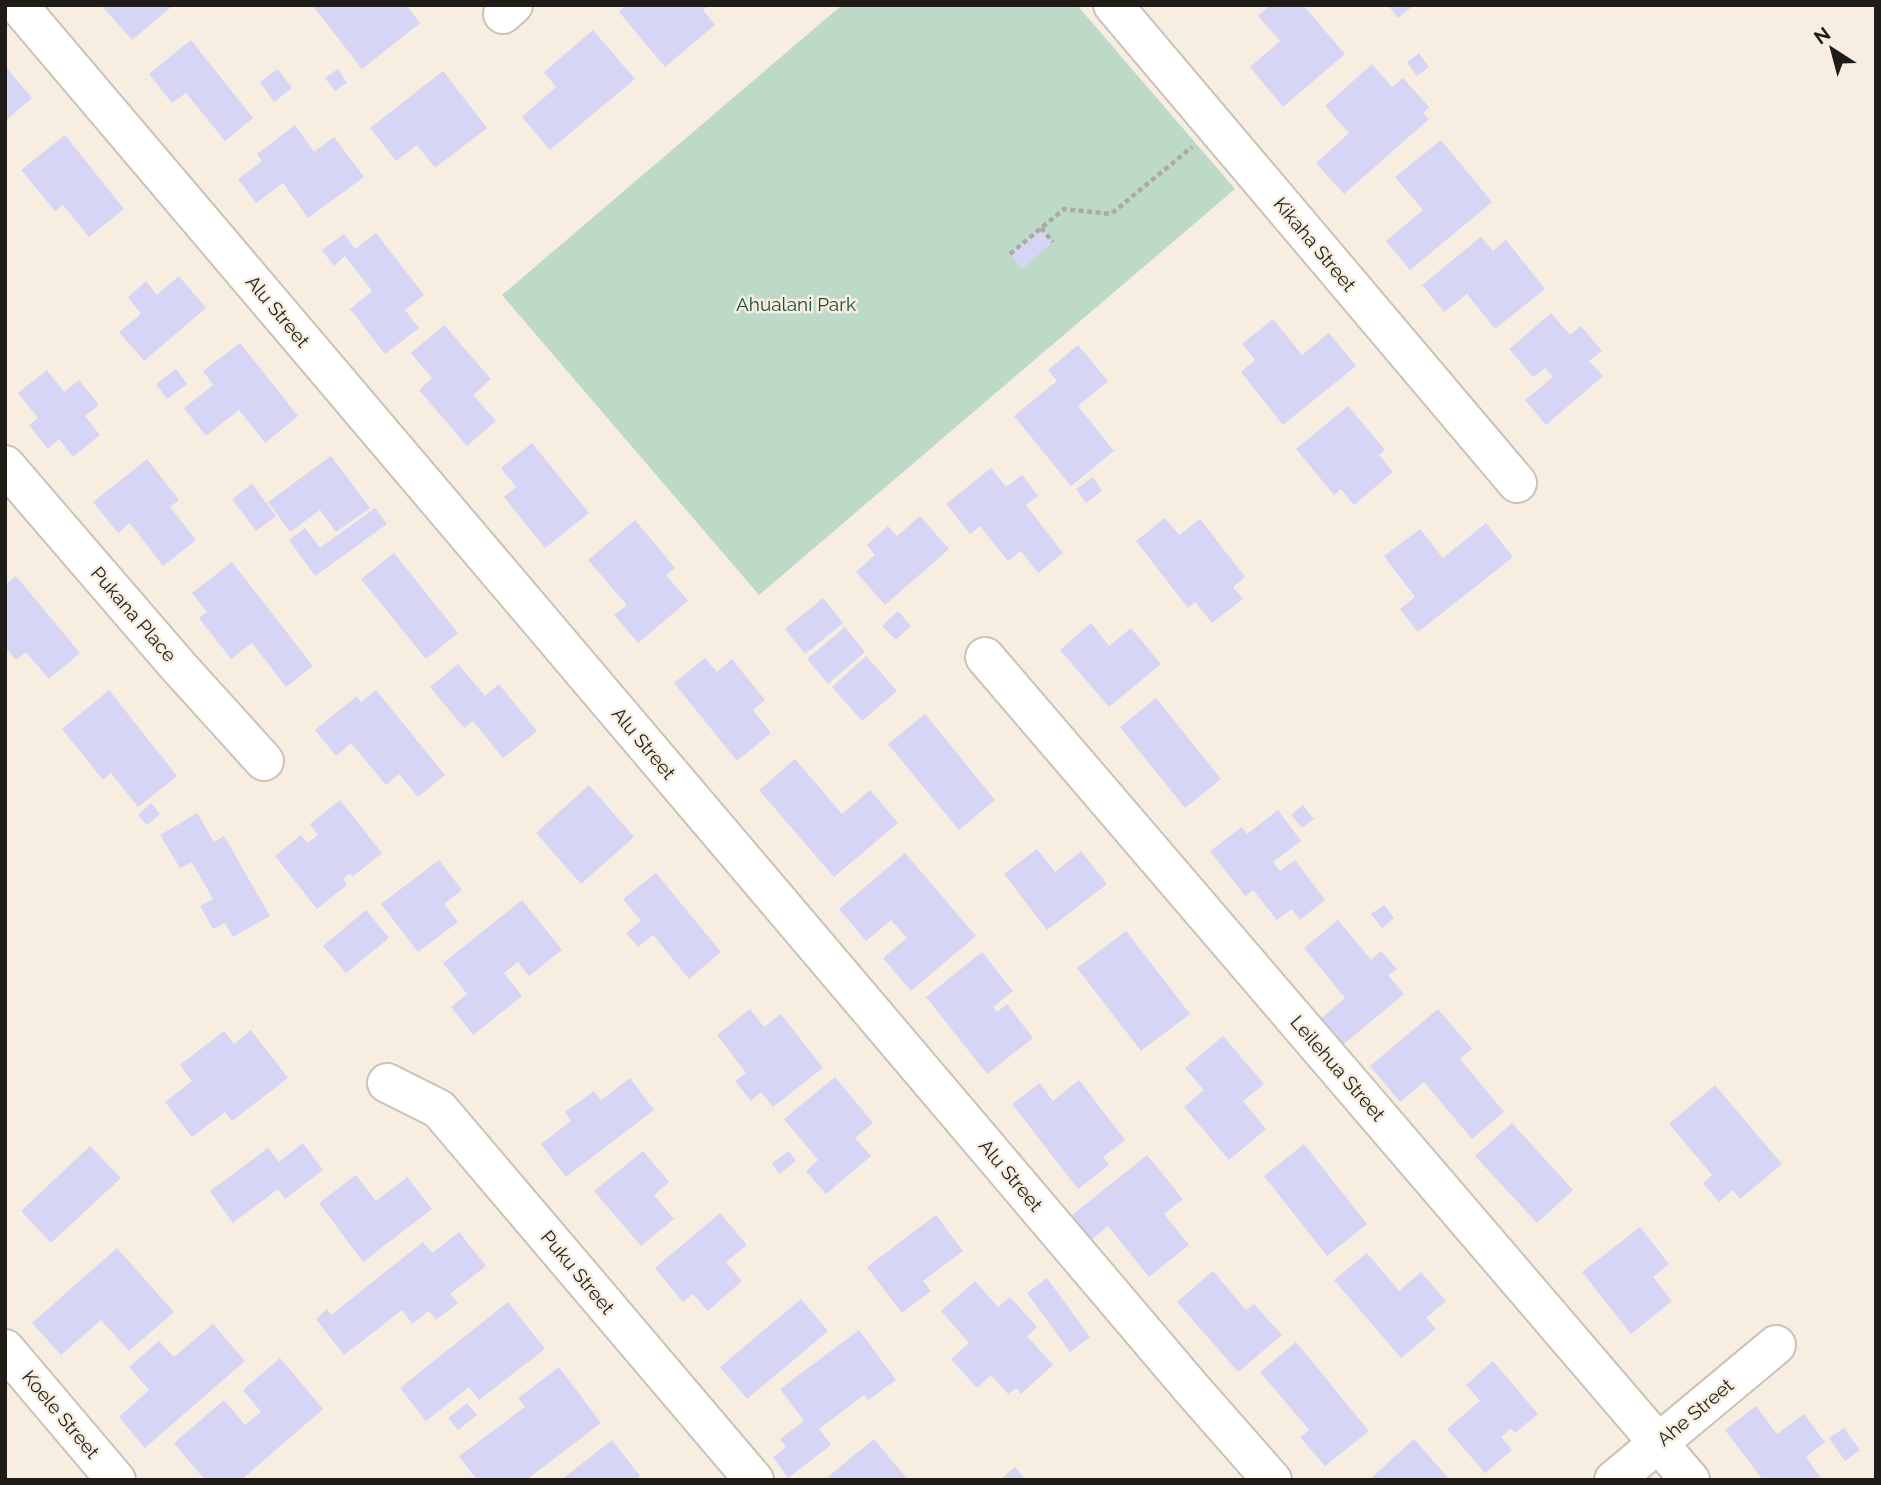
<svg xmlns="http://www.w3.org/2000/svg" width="1881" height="1485" font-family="Raleway,sans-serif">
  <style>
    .green { fill: #bddac8 }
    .building { fill: #d6d5f6 }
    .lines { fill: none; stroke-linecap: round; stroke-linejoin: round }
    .minor-casing { stroke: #cbc2b6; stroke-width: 42 }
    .path { stroke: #b0a99f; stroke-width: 4.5; stroke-dasharray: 5 3.5; stroke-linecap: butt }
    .minor { stroke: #fff; stroke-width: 38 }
    .labels { text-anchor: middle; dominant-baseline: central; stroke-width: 5; stroke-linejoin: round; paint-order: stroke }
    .street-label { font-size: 19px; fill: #1f1c17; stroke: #f7eee1 }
    .park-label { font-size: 19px; fill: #164e32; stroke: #f7eee1 }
  </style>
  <rect width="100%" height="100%" fill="#f7eee1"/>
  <path class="green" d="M 842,5 L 1077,5 L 1235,189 L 759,595 L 502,295 Z"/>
  <path class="building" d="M 101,5 L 169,5 L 171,7 L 132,40 Z
    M 312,5 L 406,5 L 420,23 L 362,69 Z
    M 626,5 L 709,5 L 703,10 L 715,25 L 665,67 L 619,12 Z
    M 1270,5 L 1303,5 L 1345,54 L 1283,107 L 1250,67 L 1280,41 L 1258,16 Z
    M 1388,5 L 1414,5 L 1398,18 Z
    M 593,30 L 635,79 L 550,150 L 522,117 L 556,87 L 544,72 Z
    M 191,40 L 253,118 L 225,141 L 186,93 L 172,103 L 149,74 Z
    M 1419,53 L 1429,67 L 1417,76 L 1407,62 Z
    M 1372,64 L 1392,87 L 1403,78 L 1429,107 L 1423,113 L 1429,119 L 1344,194 L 1316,163 L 1349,133 L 1325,106 Z
    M 5,66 L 32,98 L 5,121 Z
    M 278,69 L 292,88 L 274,102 L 260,82 Z
    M 338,69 L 347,83 L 335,91 L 325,78 Z
    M 443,71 L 487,128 L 435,168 L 417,145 L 396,161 L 370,128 Z
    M 295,125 L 314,152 L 334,137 L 364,177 L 308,218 L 283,183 L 256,203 L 238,179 L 262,161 L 257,154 Z
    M 65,135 L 124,209 L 89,237 L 63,205 L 55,211 L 21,170 Z
    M 1441,140 L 1492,202 L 1410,270 L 1386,241 L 1423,210 L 1395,177 Z
    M 1041,228 L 1053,242 L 1022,269 L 1010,254 Z
    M 376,233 L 424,295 L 405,310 L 419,328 L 385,354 L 350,309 L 372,291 L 345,256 L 334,266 L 322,250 L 344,234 L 355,249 Z
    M 1481,237 L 1493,251 L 1506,240 L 1545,289 L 1495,329 L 1467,294 L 1444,312 L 1422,285 Z
    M 179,276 L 206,308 L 144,361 L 119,332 L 141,314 L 128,297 L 146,281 L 157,295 Z
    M 1551,313 L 1570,335 L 1581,326 L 1602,351 L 1589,361 L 1603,376 L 1546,425 L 1525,400 L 1553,377 L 1545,368 L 1533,377 L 1509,349 Z
    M 1273,319 L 1302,355 L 1329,333 L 1356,366 L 1283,425 L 1241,372 L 1255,360 L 1242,344 Z
    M 444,325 L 491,379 L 473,395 L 496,421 L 467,446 L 419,390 L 432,378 L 411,353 Z
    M 240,343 L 298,416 L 265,443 L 239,410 L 206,436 L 184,408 L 213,385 L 203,371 Z
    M 1078,345 L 1108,381 L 1078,406 L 1114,451 L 1071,486 L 1014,416 L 1057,381 L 1048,370 Z
    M 176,369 L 187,384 L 167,399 L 156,384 Z
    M 47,370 L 64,392 L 79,380 L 99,405 L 85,416 L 100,435 L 73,457 L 59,439 L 48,449 L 29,425 L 38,418 L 18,393 Z
    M 1348,406 L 1385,450 L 1379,455 L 1393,472 L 1354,505 L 1341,489 L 1334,495 L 1296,449 Z
    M 532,443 L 589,513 L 545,548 L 504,497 L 516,487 L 501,468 Z
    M 331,456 L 370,508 L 336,532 L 320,510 L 290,532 L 268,502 Z
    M 147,459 L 179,500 L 170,507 L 196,540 L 163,566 L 130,523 L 118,533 L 93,502 Z
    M 991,468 L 1006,487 L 1022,475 L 1038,496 L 1026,505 L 1063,553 L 1038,573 L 1021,551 L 1008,561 L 980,526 L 970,534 L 946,504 Z
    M 1093,477 L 1102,491 L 1086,503 L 1076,489 Z
    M 252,484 L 276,516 L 256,531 L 232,499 Z
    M 375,508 L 387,524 L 315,576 L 289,540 L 305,528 L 320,548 Z
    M 920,516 L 949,549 L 885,605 L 856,572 L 875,555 L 867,545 L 888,526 L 897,536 Z
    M 1165,518 L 1179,535 L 1200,519 L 1245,577 L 1233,587 L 1243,599 L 1212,623 L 1195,602 L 1188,608 L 1136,541 Z
    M 635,520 L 675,568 L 666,575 L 688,601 L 638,643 L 614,615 L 627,605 L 588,560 Z
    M 1486,523 L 1513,557 L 1418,632 L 1400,609 L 1415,597 L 1384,556 L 1420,529 L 1443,558 Z
    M 394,553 L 458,633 L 426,659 L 361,579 Z
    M 232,562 L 313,666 L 286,687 L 252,643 L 231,659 L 199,618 L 207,612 L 192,593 Z
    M 16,576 L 80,653 L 49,679 L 26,652 L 16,660 L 5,647 L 5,585 Z
    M 823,598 L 843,623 L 805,654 L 785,629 Z
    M 898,611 L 911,626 L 896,640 L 882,626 Z
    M 1091,623 L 1109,646 L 1131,628 L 1161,664 L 1109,707 L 1060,650 Z
    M 845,627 L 865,652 L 828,684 L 807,659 Z
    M 866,656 L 897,691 L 862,721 L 832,687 Z
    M 705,658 L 717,672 L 732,659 L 765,700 L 753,710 L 771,733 L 737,761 L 674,683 Z
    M 458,664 L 485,696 L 499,684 L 537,731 L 503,758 L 473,721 L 464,728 L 430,687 Z
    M 109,690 L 177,776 L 138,807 L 111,773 L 103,780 L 62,729 Z
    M 376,690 L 445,775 L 418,797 L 399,774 L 386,785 L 351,743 L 336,756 L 315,730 L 357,696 L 361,702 Z
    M 1156,698 L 1221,779 L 1185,808 L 1120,727 Z
    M 925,714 L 995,800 L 959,830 L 888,744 Z
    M 795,759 L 842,814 L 870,790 L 898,823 L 834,877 L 759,790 Z
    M 589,785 L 634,837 L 581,884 L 536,833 Z
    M 340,800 L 382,853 L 352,877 L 350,873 L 343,879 L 347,885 L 317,909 L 275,856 L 301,835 L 308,843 L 318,835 L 310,824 Z
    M 151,803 L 160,814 L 147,825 L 138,815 Z
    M 1303,805 L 1314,819 L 1302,828 L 1291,815 Z
    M 1278,810 L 1301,841 L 1273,862 L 1280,871 L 1295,860 L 1325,900 L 1300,920 L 1292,909 L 1277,920 L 1253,890 L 1245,896 L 1210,851 L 1242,827 L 1247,834 Z
    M 197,813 L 214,842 L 224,836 L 270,916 L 233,937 L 225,923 L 213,929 L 200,906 L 213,899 L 192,862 L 180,868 L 160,835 Z
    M 1037,849 L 1055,872 L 1081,851 L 1107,884 L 1047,930 L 1004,874 Z
    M 905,853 L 976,936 L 911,991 L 883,958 L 907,938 L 891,920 L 866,941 L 839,909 Z
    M 439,860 L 462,890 L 444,904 L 458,922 L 418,952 L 381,904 Z
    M 656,873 L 721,952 L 689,979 L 653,935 L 638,947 L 626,933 L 641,921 L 623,899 Z
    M 522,900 L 562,950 L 529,976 L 518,962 L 504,973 L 522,996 L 473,1035 L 451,1007 L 467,994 L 443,963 Z
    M 1384,905 L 1394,918 L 1382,928 L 1371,914 Z
    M 366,910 L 389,938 L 346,973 L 323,946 Z
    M 1338,920 L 1371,960 L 1381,951 L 1397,969 L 1388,975 L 1404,994 L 1339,1048 L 1317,1022 L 1345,998 L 1304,948 Z
    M 1126,931 L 1190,1014 L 1141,1051 L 1077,968 Z
    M 982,952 L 1013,991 L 993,1007 L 997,1012 L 1007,1004 L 1033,1038 L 987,1074 L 926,997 Z
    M 750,1009 L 764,1027 L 781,1014 L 823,1068 L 773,1107 L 761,1092 L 751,1101 L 735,1081 L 746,1073 L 717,1035 Z
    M 1438,1009 L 1472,1049 L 1460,1059 L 1504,1112 L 1472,1139 L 1424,1082 L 1400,1102 L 1370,1066 Z
    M 251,1030 L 288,1078 L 232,1121 L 225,1112 L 192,1137 L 165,1102 L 192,1081 L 180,1065 L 224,1031 L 234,1044 Z
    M 1223,1036 L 1264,1084 L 1243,1101 L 1266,1129 L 1229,1160 L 1184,1107 L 1204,1090 L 1185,1068 Z
    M 835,1077 L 873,1123 L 855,1138 L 871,1156 L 826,1194 L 806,1171 L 818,1160 L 784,1119 Z
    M 630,1078 L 654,1110 L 566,1177 L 541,1144 L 571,1121 L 565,1112 L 594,1091 L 601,1100 Z
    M 1079,1080 L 1125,1140 L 1103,1157 L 1109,1165 L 1078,1189 L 1012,1104 L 1040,1083 L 1053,1101 Z
    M 1715,1085 L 1782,1164 L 1740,1199 L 1733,1190 L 1719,1202 L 1703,1183 L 1712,1175 L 1669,1124 Z
    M 1512,1123 L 1573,1190 L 1537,1223 L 1475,1156 Z
    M 303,1143 L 323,1170 L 285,1199 L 278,1189 L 233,1223 L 210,1191 L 268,1148 L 279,1162 Z
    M 1304,1144 L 1367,1224 L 1327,1256 L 1264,1176 Z
    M 90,1146 L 121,1178 L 51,1243 L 21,1211 Z
    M 643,1151 L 669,1182 L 654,1195 L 674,1219 L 641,1246 L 594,1191 Z
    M 789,1151 L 796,1161 L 779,1174 L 772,1163 Z
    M 1147,1155 L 1183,1199 L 1164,1214 L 1189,1245 L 1149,1277 L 1108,1226 L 1091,1240 L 1072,1215 Z
    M 356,1175 L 376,1201 L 407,1177 L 432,1209 L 363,1262 L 319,1203 Z
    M 720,1213 L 747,1245 L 726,1262 L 742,1281 L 708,1311 L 693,1294 L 683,1302 L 655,1268 Z
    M 936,1215 L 963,1251 L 923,1281 L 931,1291 L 902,1313 L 867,1267 Z
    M 1640,1227 L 1669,1264 L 1653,1277 L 1672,1301 L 1631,1334 L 1582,1272 Z
    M 459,1232 L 486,1266 L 450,1294 L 458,1303 L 436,1320 L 429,1311 L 412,1324 L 402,1310 L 344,1355 L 316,1319 L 327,1309 L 331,1315 L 423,1242 L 432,1253 Z
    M 117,1248 L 174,1312 L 129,1351 L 101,1320 L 61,1355 L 32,1323 Z
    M 1367,1253 L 1399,1291 L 1421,1272 L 1446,1301 L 1426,1318 L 1436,1329 L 1401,1358 L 1334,1280 Z
    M 1213,1271 L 1246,1310 L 1254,1304 L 1282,1335 L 1238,1372 L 1177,1302 Z
    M 1047,1278 L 1090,1337 L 1070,1352 L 1027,1293 Z
    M 975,1281 L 998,1307 L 1010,1297 L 1037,1327 L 1027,1336 L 1053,1365 L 1021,1394 L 1016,1388 L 1008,1394 L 991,1375 L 977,1388 L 951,1359 L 969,1343 L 941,1311 Z
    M 801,1299 L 828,1331 L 747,1399 L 720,1367 Z
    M 508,1302 L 545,1349 L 479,1400 L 469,1387 L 426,1421 L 400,1388 Z
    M 213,1324 L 245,1361 L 145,1448 L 119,1417 L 149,1390 L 129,1367 L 159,1341 L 174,1357 Z
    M 859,1330 L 896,1380 L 868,1400 L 864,1395 L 819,1429 L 831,1445 L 788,1478 L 773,1457 L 786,1447 L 780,1439 L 804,1421 L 780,1389 Z
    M 1296,1342 L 1369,1431 L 1325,1466 L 1300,1437 L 1309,1430 L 1260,1372 Z
    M 280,1358 L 323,1409 L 241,1480 L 205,1480 L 174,1443 L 224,1400 L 245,1425 L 261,1412 L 243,1390 Z
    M 1493,1361 L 1538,1414 L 1515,1433 L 1511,1428 L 1501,1437 L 1512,1450 L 1485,1473 L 1447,1429 L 1480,1401 L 1466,1385 Z
    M 559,1367 L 601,1423 L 526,1480 L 477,1480 L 459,1456 L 525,1407 L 518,1398 Z
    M 467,1403 L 477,1415 L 458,1430 L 448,1418 Z
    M 1756,1406 L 1777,1434 L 1804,1414 L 1825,1442 L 1806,1457 L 1822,1480 L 1763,1480 L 1725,1430 Z
    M 1844,1428 L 1860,1450 L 1845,1461 L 1829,1438 Z
    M 874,1439 L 908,1480 L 824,1480 Z
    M 1414,1439 L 1450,1480 L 1369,1480 Z
    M 612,1440 L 640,1476 L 635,1480 L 561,1480 Z
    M 1015,1467 L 1026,1480 L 1000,1480 Z"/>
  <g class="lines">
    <defs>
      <path id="minor" d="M 18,5 L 1192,1389 L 1272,1480
        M 1113,5 L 1517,483
        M 503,14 L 513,5
        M 5,465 L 178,666 L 264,761
        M 985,657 L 1690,1480
        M 387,1083 L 439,1109 L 754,1480
        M 5,1349 L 116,1480
        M 1614,1480 L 1776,1345"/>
    </defs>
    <use href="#minor" class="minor-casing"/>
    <path class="path" d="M 1041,228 L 1053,242
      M 1010,254 L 1064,209 L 1111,214 L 1192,147"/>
    <use href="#minor" class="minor"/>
  </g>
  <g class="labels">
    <g class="street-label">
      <text transform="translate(1315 244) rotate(50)">Kikaha Street</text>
      <text transform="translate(278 311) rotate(50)">Alu Street</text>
      <text transform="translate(134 614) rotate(49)">Pukana Place</text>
      <text transform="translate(644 743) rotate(50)">Alu Street</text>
      <text transform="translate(1338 1068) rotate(49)">Leilehua Street</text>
      <text transform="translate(1011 1175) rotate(50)">Alu Street</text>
      <text transform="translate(578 1272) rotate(50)">Puku Street</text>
      <text transform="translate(1695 1412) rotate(-40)">Ahe Street</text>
      <text transform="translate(61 1414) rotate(50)">Koele Street</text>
    </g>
    <g class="park-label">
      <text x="796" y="304">Ahualani Park</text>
    </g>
  </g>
  <rect width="1881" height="1485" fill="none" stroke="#1f1c17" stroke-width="14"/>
  <g transform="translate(1832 49) rotate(324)" stroke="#f7eee1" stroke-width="5" paint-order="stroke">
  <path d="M0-5L12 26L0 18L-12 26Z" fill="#1f1c17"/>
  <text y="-10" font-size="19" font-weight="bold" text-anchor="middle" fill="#1f1c17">N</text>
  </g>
</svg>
